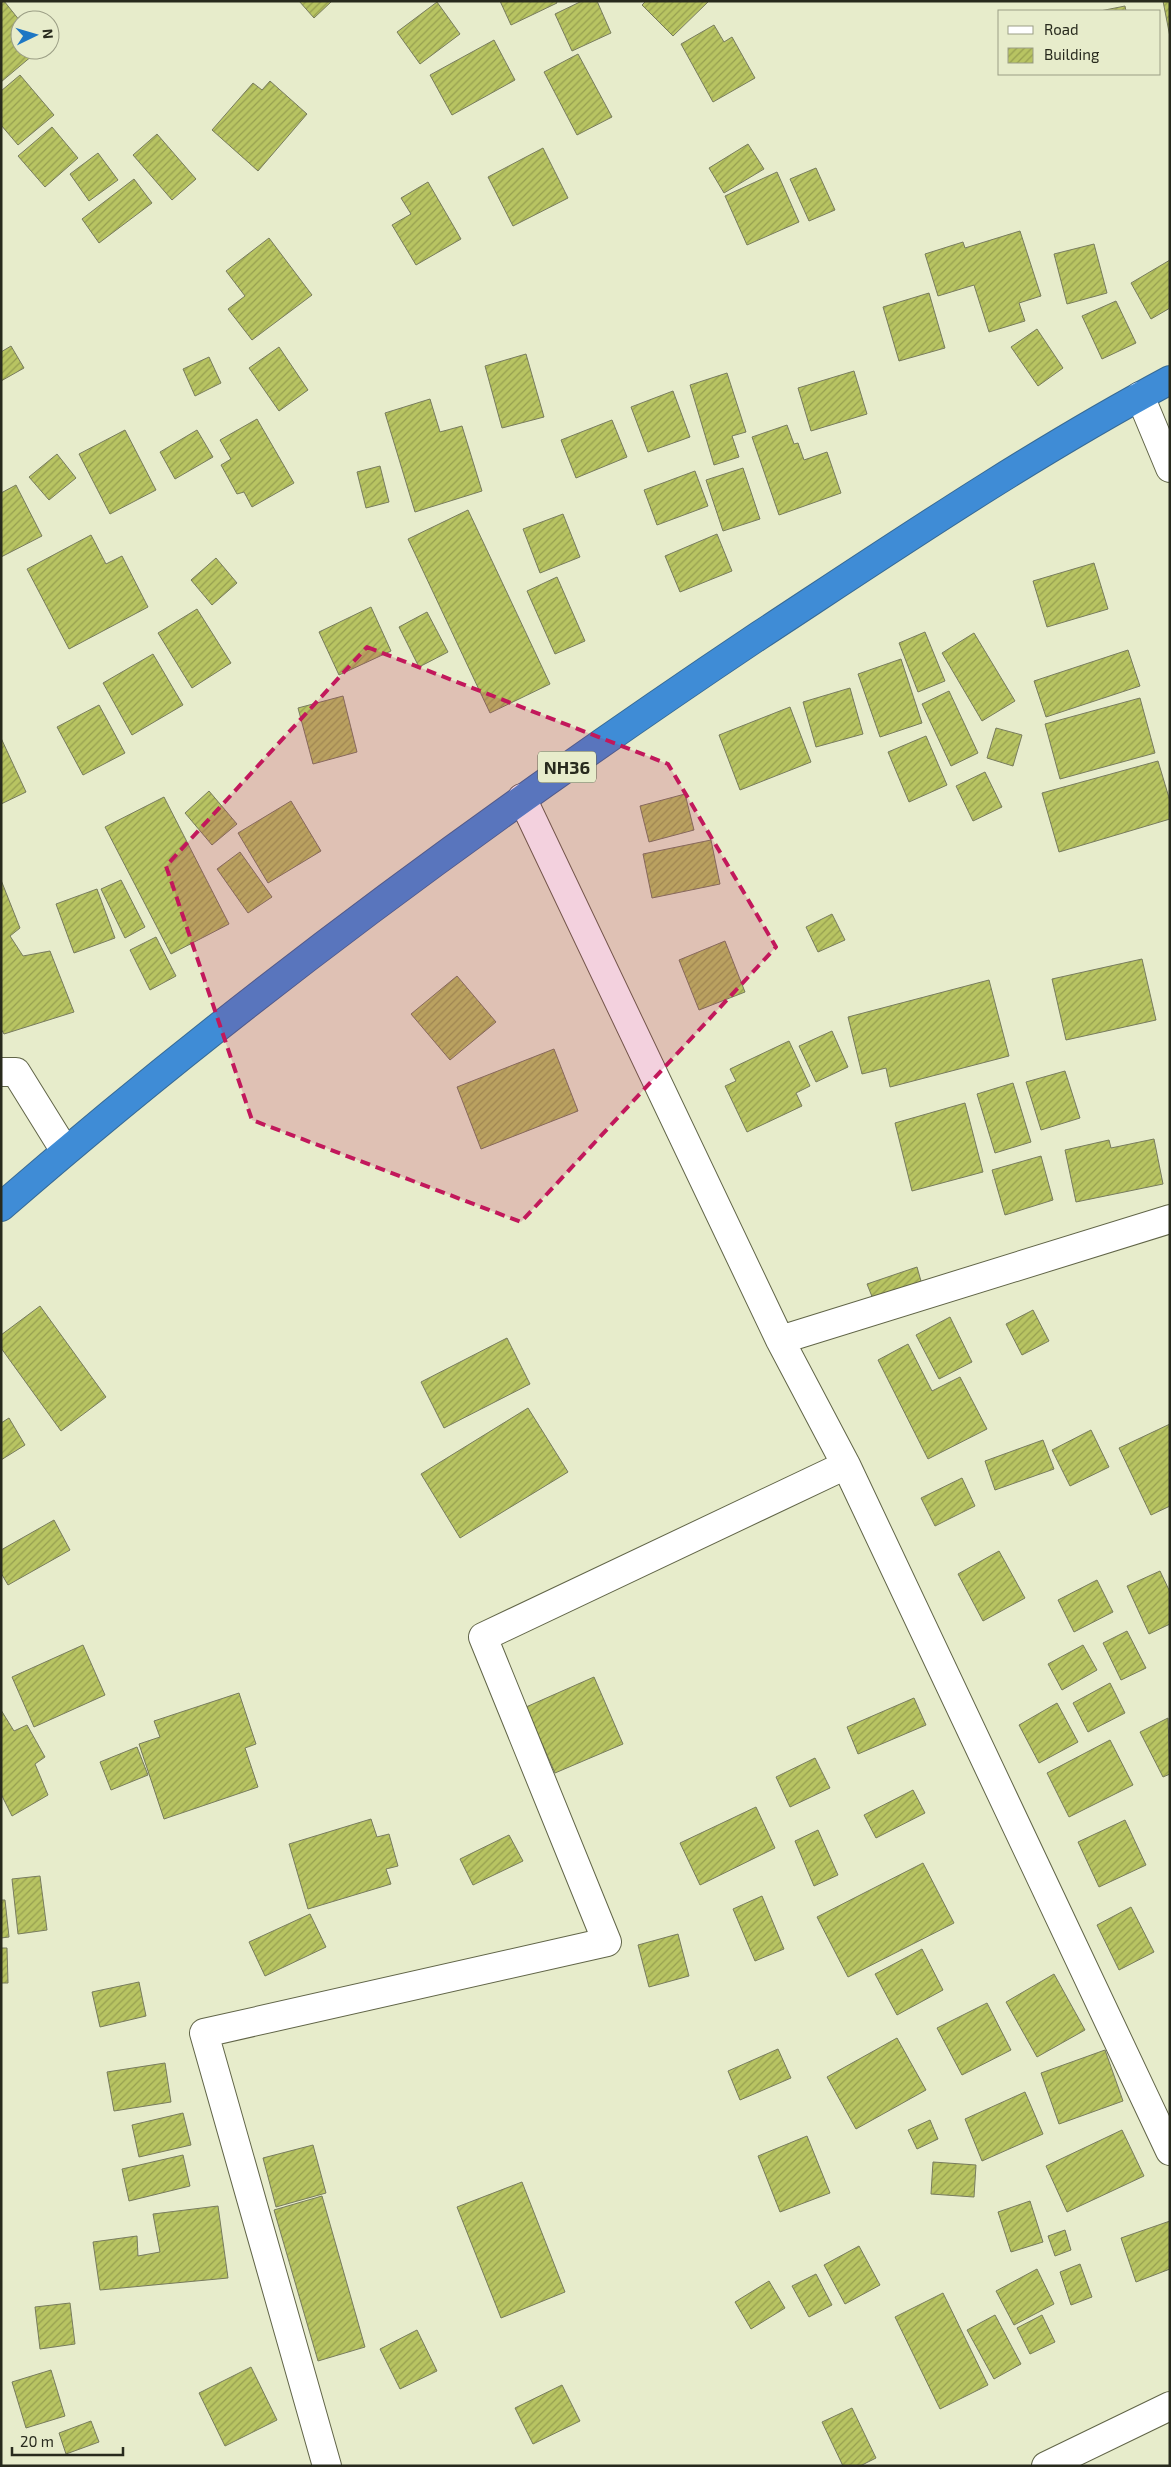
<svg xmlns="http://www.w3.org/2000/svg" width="1171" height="2467" font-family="'Exo 2',sans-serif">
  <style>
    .building { fill: url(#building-hatch); stroke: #787c5e }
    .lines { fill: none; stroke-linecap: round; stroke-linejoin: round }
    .street-casing { stroke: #616548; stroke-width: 30 }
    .secondary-casing { stroke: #616548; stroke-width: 30 }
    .highway-casing { stroke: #376a95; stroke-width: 30 }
    .street { stroke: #fff; stroke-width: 28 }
    .secondary { stroke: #fff; stroke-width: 28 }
    .highway { stroke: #3f8cd6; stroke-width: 28 }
    .marked { fill: #c2185b; fill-opacity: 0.2; stroke: #c2185b; stroke-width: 4; stroke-dasharray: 10 6; stroke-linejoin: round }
    .labels { text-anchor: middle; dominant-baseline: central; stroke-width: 5; stroke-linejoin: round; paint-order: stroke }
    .shield { fill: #e7eccb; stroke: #616451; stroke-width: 1 }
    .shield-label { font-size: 18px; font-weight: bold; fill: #282a1d }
  </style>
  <defs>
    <pattern id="building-hatch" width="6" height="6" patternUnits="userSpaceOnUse" patternTransform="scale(1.25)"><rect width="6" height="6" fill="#b8c462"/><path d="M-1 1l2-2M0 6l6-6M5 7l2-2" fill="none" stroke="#969f50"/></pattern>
  </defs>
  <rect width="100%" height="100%" fill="#e7eccb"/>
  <path class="building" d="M 4,1 L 20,21 L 20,50 L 39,50 L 1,82 L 1,3 Z
    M 299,1 L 332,1 L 314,18 Z
    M 500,1 L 556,1 L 557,3 L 511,25 Z
    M 582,1 L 597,1 L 611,33 L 572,51 L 555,14 Z
    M 646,1 L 709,1 L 673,36 L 642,5 Z
    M 1163,1 L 1170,1 L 1170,37 Z
    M 437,2 L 460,34 L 420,64 L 397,32 Z
    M 1125,6 L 1126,11 L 1100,11 Z
    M 714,25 L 724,42 L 732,37 L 755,78 L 713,102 L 681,44 Z
    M 494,40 L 515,80 L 452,115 L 430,75 Z
    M 578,54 L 612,117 L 577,135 L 544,72 Z
    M 20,75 L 54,115 L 18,145 L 1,125 L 1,91 Z
    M 270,81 L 307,114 L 258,171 L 212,130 L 253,83 L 262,90 Z
    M 52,127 L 78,158 L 45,187 L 18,156 Z
    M 157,134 L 196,179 L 172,200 L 133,155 Z
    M 748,144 L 764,169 L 724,193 L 709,168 Z
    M 543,148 L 568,198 L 513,226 L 488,177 Z
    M 98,153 L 118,180 L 89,201 L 70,174 Z
    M 816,168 L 835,210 L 809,221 L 790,179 Z
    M 777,172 L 799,222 L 747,245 L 725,196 Z
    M 134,179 L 152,203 L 99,243 L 82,219 Z
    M 428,182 L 461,239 L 416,265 L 392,225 L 411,214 L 401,198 Z
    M 1020,231 L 1041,296 L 1019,303 L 1025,321 L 989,332 L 974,285 L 938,296 L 925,254 L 963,242 L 965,248 Z
    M 269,238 L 312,295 L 252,340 L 228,309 L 245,296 L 226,271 Z
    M 1094,244 L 1107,293 L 1067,304 L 1054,254 Z
    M 1170,260 L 1170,308 L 1151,319 L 1131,283 Z
    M 929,293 L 945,348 L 899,361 L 883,307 Z
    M 1116,301 L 1136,343 L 1102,359 L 1082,316 Z
    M 1037,329 L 1063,368 L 1038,386 L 1011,347 Z
    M 11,346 L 24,368 L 1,381 L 1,352 Z
    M 279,347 L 308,390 L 279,411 L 249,368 Z
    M 526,354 L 544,417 L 502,428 L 485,366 Z
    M 209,357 L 221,383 L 195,396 L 183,369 Z
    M 854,371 L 867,414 L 811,431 L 798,388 Z
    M 727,373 L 746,432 L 732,436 L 739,457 L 714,465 L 690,385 Z
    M 673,391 L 690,437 L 648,452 L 631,407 Z
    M 430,399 L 440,432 L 462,426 L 482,491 L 415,512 L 385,413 Z
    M 257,419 L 294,483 L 252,507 L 244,492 L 237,494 L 221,465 L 231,459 L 220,440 Z
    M 612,420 L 627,457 L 576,478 L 561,440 Z
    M 787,425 L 794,444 L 798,443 L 804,460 L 827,452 L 841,493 L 779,515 L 752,437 Z
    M 125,430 L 156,490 L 110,514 L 79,454 Z
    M 197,430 L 213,457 L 175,479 L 160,452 Z
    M 57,454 L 76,478 L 49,500 L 29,477 Z
    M 380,466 L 389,502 L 366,508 L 357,472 Z
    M 743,468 L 760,519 L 723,531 L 706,480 Z
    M 695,471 L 708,506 L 657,525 L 644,490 Z
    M 16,485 L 42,536 L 1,557 L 1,493 Z
    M 468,510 L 550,684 L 490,713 L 408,539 Z
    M 563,514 L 580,557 L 540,573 L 523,529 Z
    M 717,534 L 732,571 L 680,592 L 665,556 Z
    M 91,535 L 106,564 L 122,556 L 148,607 L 69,649 L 27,569 Z
    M 216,558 L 237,583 L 212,605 L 191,580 Z
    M 1094,563 L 1108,609 L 1047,627 L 1033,581 Z
    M 557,577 L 585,641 L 555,654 L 527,591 Z
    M 371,607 L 391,651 L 339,675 L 319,632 Z
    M 197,609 L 231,663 L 192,688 L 158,633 Z
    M 427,612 L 448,652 L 419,667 L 399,627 Z
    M 925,632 L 945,681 L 918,692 L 899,643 Z
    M 974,633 L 1015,701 L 982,721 L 942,653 Z
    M 1128,650 L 1140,686 L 1046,717 L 1034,681 Z
    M 153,654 L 183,705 L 132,735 L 103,683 Z
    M 901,659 L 922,723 L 880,737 L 858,674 Z
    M 850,688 L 863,734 L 816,747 L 803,702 Z
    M 949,691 L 978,753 L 951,766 L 922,704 Z
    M 343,696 L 357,752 L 313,764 L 298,708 Z
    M 1140,698 L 1155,753 L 1060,779 L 1045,724 Z
    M 99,705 L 125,753 L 83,775 L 57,727 Z
    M 790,707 L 811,762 L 740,790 L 719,735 Z
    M 996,728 L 1022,735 L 1013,766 L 987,758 Z
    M 926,736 L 947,785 L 909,802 L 888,752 Z
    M 1,738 L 26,792 L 1,804 Z
    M 1158,761 L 1170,801 L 1170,819 L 1059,852 L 1042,793 Z
    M 985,772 L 1002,807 L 973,821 L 956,786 Z
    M 209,791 L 237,824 L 212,845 L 185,813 Z
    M 685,794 L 694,830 L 649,842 L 640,806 Z
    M 164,797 L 229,924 L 171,954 L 105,827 Z
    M 291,801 L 321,851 L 268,883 L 238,833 Z
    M 711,840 L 720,884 L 652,898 L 643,854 Z
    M 240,852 L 272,897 L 248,913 L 217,869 Z
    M 1,880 L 20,928 L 10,936 L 23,956 L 50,951 L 74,1012 L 4,1034 L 1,1029 Z
    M 121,880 L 145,927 L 125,938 L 101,889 Z
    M 97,889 L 115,938 L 74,953 L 56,904 Z
    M 832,914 L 845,940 L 818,952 L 806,927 Z
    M 156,937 L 176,976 L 150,990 L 130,950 Z
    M 725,941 L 745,992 L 699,1010 L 679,960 Z
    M 1142,959 L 1156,1020 L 1066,1040 L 1052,979 Z
    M 457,976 L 496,1022 L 450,1060 L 411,1014 Z
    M 989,980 L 1009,1056 L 890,1087 L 886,1068 L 862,1074 L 848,1017 Z
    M 832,1031 L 848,1067 L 816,1082 L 799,1046 Z
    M 789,1041 L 810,1086 L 796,1093 L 802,1106 L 747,1132 L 725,1086 L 736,1081 L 730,1069 Z
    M 554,1049 L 578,1111 L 481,1149 L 457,1087 Z
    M 1065,1071 L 1080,1118 L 1041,1130 L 1026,1082 Z
    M 1013,1083 L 1031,1142 L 995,1153 L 977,1094 Z
    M 965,1103 L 983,1172 L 912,1191 L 895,1123 Z
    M 1154,1139 L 1163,1184 L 1076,1202 L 1065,1150 L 1109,1140 L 1111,1148 Z
    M 1041,1156 L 1053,1200 L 1005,1215 L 992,1170 Z
    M 917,1267 L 923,1288 L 875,1304 L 867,1284 Z
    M 40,1306 L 106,1397 L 61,1431 L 1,1348 L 1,1335 Z
    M 1033,1310 L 1049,1341 L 1022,1355 L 1006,1324 Z
    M 950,1317 L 972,1362 L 939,1379 L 916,1335 Z
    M 507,1338 L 530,1384 L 444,1428 L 421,1382 Z
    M 908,1344 L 932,1391 L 960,1377 L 987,1429 L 928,1459 L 878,1360 Z
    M 528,1408 L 568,1472 L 460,1538 L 421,1474 Z
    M 9,1418 L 25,1445 L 1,1460 L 1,1423 Z
    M 1170,1424 L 1170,1506 L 1151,1515 L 1119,1448 Z
    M 1091,1430 L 1109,1467 L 1070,1486 L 1052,1450 Z
    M 1043,1440 L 1054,1469 L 995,1490 L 985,1461 Z
    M 962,1478 L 975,1506 L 935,1526 L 921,1498 Z
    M 54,1520 L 70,1550 L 8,1585 L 1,1573 L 1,1550 Z
    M 999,1551 L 1025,1598 L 983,1621 L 958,1574 Z
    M 1160,1571 L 1170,1592 L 1170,1624 L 1149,1634 L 1127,1586 Z
    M 1097,1580 L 1113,1612 L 1074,1632 L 1058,1600 Z
    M 1127,1631 L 1146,1668 L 1121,1680 L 1103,1643 Z
    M 83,1645 L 105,1695 L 34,1727 L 12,1677 Z
    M 1083,1645 L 1097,1670 L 1062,1690 L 1048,1664 Z
    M 594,1677 L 623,1744 L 555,1773 L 526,1707 Z
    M 1110,1683 L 1125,1713 L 1088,1732 L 1073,1703 Z
    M 239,1693 L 256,1744 L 245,1748 L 258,1787 L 164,1819 L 139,1744 L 160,1737 L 154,1721 Z
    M 914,1698 L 926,1725 L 858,1754 L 847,1727 Z
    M 1057,1703 L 1078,1742 L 1039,1763 L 1019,1725 Z
    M 1,1710 L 14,1731 L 27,1725 L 45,1757 L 35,1764 L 48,1795 L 12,1816 L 1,1794 Z
    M 1168,1718 L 1170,1774 L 1163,1777 L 1140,1732 Z
    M 1110,1740 L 1133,1785 L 1069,1817 L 1047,1773 Z
    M 137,1747 L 148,1775 L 111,1790 L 100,1762 Z
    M 815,1758 L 830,1788 L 790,1807 L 776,1777 Z
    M 913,1790 L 925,1813 L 876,1838 L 864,1815 Z
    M 756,1807 L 775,1848 L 700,1885 L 680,1843 Z
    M 371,1819 L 377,1837 L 389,1834 L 398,1866 L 386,1869 L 391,1884 L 308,1909 L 289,1844 Z
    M 1125,1820 L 1146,1865 L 1099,1887 L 1078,1842 Z
    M 818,1830 L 838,1875 L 814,1886 L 795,1841 Z
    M 509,1835 L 523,1861 L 473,1885 L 460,1859 Z
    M 923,1863 L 954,1923 L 848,1977 L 817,1917 Z
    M 40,1876 L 47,1930 L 18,1934 L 12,1879 Z
    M 762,1896 L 784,1949 L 755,1961 L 733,1909 Z
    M 1,1900 L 5,1900 L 9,1937 L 1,1938 Z
    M 1131,1907 L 1154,1952 L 1119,1970 L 1097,1925 Z
    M 310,1914 L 326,1947 L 265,1976 L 249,1942 Z
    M 678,1934 L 689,1976 L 649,1987 L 638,1945 Z
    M 1,1948 L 7,1948 L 8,1983 L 1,1983 Z
    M 922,1949 L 943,1990 L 897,2015 L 875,1974 Z
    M 1054,1974 L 1085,2030 L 1037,2057 L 1006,2002 Z
    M 139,1982 L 146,2016 L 100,2027 L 92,1992 Z
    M 987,2003 L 1011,2050 L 962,2075 L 937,2028 Z
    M 897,2038 L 926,2090 L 856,2129 L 827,2077 Z
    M 778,2049 L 791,2078 L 740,2100 L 728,2071 Z
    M 1105,2050 L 1123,2101 L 1059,2124 L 1041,2073 Z
    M 165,2063 L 171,2102 L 114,2111 L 107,2072 Z
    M 1025,2092 L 1043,2134 L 982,2161 L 965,2119 Z
    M 183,2113 L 191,2145 L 139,2157 L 132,2125 Z
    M 930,2120 L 938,2139 L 917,2149 L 908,2130 Z
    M 1122,2130 L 1144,2176 L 1067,2212 L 1046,2166 Z
    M 807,2136 L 830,2193 L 780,2212 L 758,2156 Z
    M 313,2145 L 326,2193 L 276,2207 L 263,2158 Z
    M 183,2155 L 190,2186 L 129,2201 L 122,2169 Z
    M 933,2162 L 976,2165 L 974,2197 L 931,2194 Z
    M 522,2182 L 565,2292 L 501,2318 L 457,2207 Z
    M 322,2196 L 365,2347 L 318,2361 L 274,2210 Z
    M 1030,2201 L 1043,2242 L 1011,2252 L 998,2212 Z
    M 218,2206 L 228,2278 L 100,2290 L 93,2242 L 137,2236 L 138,2256 L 160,2252 L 153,2214 Z
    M 1170,2221 L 1170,2269 L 1136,2282 L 1121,2238 Z
    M 1065,2230 L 1071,2250 L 1055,2256 L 1048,2236 Z
    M 859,2246 L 880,2285 L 845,2304 L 824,2265 Z
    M 1080,2264 L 1092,2297 L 1071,2305 L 1060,2272 Z
    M 1037,2269 L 1054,2304 L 1014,2325 L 996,2291 Z
    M 816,2274 L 832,2305 L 809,2317 L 792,2286 Z
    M 769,2281 L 785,2308 L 751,2329 L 735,2302 Z
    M 943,2293 L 988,2385 L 940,2409 L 895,2317 Z
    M 70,2303 L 75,2344 L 40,2349 L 35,2307 Z
    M 995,2315 L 1021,2364 L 994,2379 L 967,2330 Z
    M 1042,2315 L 1055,2342 L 1030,2354 L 1017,2328 Z
    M 417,2330 L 437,2371 L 400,2389 L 380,2349 Z
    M 251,2367 L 277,2420 L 225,2446 L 199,2393 Z
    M 51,2370 L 65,2416 L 26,2428 L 12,2382 Z
    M 562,2385 L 580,2421 L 533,2444 L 515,2408 Z
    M 852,2408 L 876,2458 L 860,2466 L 843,2466 L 822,2422 Z
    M 91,2421 L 99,2442 L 66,2454 L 59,2433 Z"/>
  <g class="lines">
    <defs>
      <path id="street" d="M 1140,396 L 1170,468
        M 522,798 L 780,1340 L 846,1465 L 1170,2151
        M 1,1072 L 16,1072 L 65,1151
        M 780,1340 L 1170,1219
        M 327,2466 L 204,2033 L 607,1942 L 483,1637 L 846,1465"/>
      <path id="secondary" d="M 1046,2466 L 1170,2406"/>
      <path id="highway" d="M 1,1207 C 240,999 497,811 760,635 C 894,547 1028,456 1170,380"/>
    </defs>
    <use href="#street" class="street-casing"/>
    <use href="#secondary" class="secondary-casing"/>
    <use href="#highway" class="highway-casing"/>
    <use href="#street" class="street"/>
    <use href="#secondary" class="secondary"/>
    <use href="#highway" class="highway"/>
  </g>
  <path class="marked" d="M 367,647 L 668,764 L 776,947 L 521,1222 L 252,1120 L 166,866 Z"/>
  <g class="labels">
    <rect class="shield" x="538" y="751.5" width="58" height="31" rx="4"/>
    <g class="shield-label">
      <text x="567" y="767">NH36</text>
    </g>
  </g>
  <rect width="1171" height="2467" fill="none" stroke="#282a1d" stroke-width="5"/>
  <rect x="998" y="10" width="162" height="65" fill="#e7eccb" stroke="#9b9e85"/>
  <rect x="1008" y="26" width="25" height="8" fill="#ffffff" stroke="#9b9e85"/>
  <text x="1044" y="35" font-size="15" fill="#282a1d">Road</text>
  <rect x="1008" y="48" width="25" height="15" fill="url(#building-hatch)" stroke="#9b9e85"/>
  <text x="1044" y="60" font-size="15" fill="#282a1d">Building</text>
  <g transform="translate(35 35) rotate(85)"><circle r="24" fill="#e7eccb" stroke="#9b9e85"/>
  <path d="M0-4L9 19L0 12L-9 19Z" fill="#1d77c4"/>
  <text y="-8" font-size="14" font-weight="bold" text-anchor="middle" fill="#282a1d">N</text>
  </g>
  <path d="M12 2447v8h111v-8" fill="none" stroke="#282a1d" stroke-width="2.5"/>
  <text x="20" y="2447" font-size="15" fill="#282a1d" stroke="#e7eccb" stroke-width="4" paint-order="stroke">20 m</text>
</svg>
